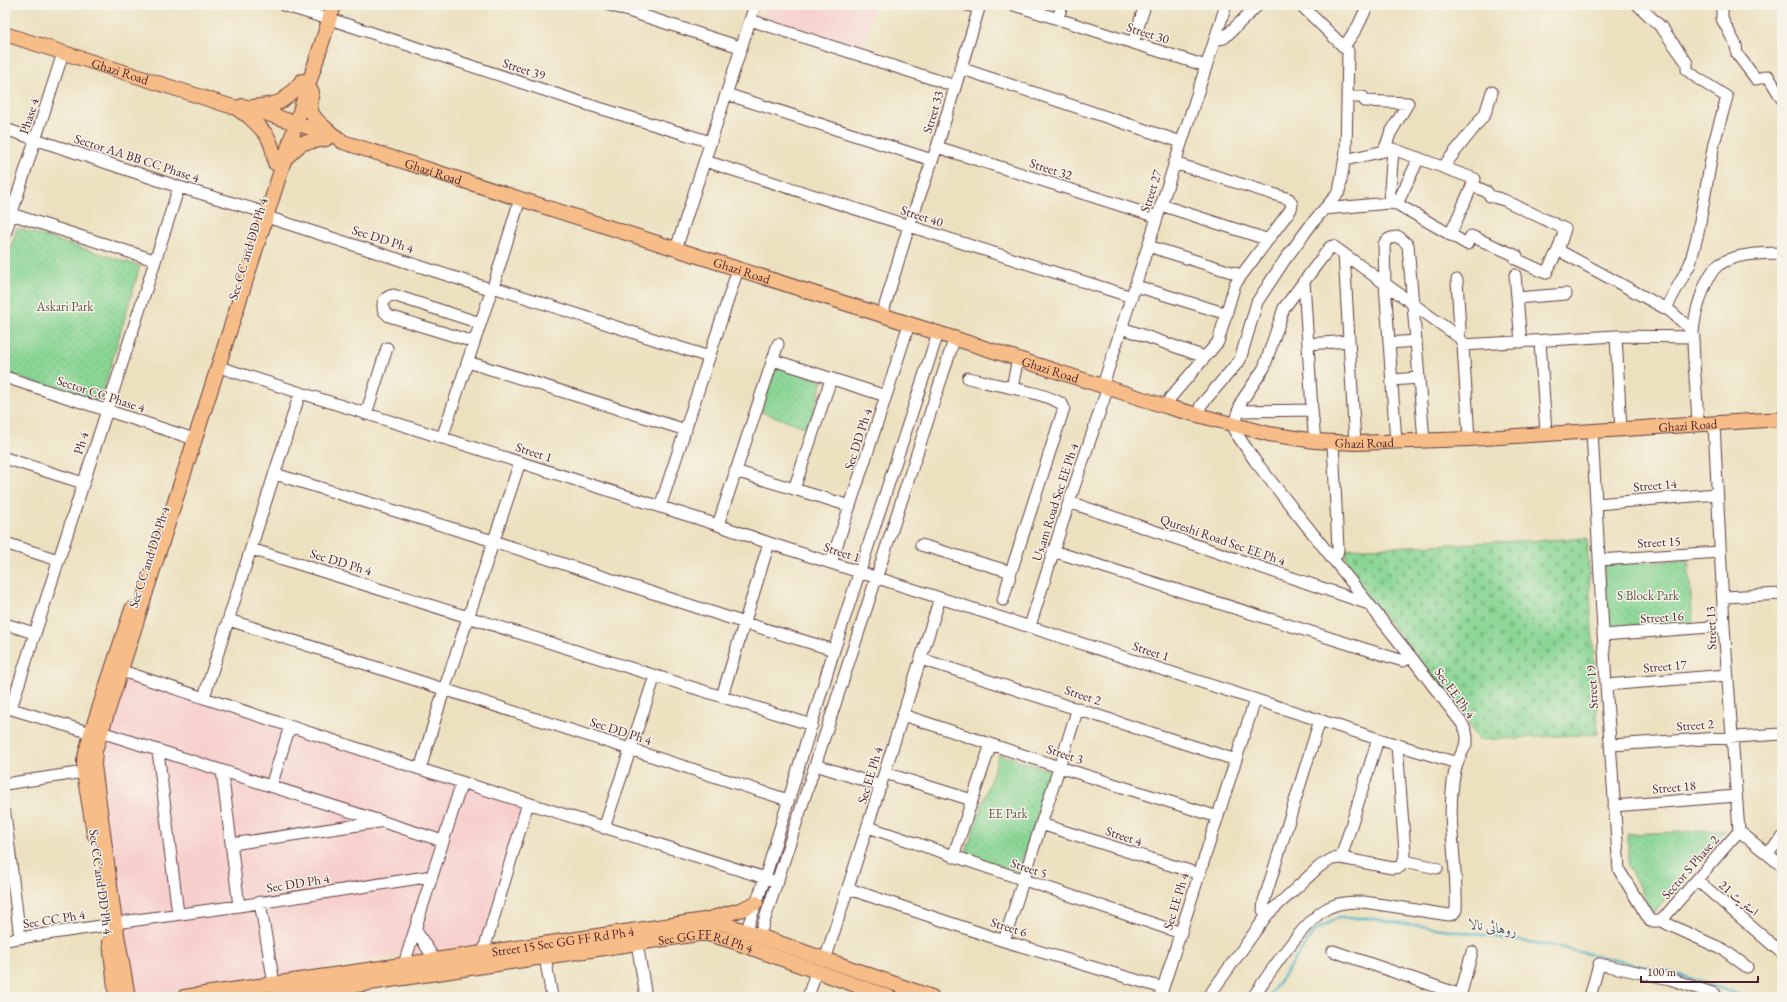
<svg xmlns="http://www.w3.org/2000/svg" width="1787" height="1002" font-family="'EB Garamond',Amiri,serif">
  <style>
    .built { fill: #f7d0cd }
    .green { fill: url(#green-dots); stroke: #6a7a60 }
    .cemetery { fill: url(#cemetery-stones); stroke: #6a7a60 }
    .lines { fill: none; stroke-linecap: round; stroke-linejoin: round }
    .stream { stroke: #47b0c5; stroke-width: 2.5 }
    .minor-casing { stroke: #623c41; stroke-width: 13 }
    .major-casing { stroke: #623c41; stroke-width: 16 }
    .minor { stroke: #fff; stroke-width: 11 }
    .major { stroke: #f7bd88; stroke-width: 14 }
    .labels { text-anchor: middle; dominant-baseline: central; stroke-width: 3; stroke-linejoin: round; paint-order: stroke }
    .street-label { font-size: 13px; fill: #4a1f2b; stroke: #f7f3e8 }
    .park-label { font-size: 13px; fill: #5d564a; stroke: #f7f3e8 }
    .water-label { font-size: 14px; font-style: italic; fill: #495261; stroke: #f7f3e8 }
  </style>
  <defs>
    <pattern id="green-dots" width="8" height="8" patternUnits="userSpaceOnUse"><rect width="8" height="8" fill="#89d694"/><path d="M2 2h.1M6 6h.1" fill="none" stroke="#78b780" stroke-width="1.8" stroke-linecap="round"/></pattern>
    <pattern id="cemetery-stones" width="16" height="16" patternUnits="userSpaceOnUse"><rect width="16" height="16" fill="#89d694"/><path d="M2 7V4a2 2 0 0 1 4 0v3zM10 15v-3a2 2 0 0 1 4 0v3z" fill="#78b780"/></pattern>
  </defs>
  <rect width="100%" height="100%" fill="#f7f3e8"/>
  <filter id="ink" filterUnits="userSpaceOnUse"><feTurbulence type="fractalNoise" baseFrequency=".025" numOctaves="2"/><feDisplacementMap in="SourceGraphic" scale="8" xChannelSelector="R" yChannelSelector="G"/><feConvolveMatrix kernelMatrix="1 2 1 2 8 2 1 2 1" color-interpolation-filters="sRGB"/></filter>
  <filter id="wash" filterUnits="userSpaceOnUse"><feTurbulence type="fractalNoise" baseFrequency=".012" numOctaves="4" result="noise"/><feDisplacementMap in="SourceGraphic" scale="16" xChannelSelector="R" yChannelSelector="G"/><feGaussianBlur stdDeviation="0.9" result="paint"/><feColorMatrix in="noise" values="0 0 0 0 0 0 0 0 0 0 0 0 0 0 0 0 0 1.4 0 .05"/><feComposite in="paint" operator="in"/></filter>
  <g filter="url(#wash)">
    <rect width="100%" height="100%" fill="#ece1bf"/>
    <path class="built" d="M 766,5 L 875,5 L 862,46 L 763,16 Z
      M 121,674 L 524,806 L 482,944 L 135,996 L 96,765 Z"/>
    <path class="green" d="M 17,228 L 140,266 L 100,402 L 5,373 L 5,266 Z
      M 777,365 L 823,381 L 808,428 L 761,412 Z
      M 1688,560 L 1693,624 L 1609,629 L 1604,565 Z
      M 999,754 L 1052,771 L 1018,873 L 965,855 Z
      M 1725,830 L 1653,913 L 1628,866 L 1628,834 Z"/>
    <path class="cemetery" d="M 1587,538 L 1598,734 L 1478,740 L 1466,718 L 1348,571 L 1345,549 Z"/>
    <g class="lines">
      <path class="stream" d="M 1268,997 L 1316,930 L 1337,918 L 1367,918 L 1549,945 L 1677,974 L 1746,997"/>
    </g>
  </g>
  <g filter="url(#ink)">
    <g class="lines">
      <defs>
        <path id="minor" d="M 283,5 L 322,17
          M 610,5 L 740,47
          M 967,5 L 979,8
          M 1014,5 L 1206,66
          M 1638,5 L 1662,28 L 1687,63 L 1687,70 L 1697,78 L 1727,97 L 1714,143 L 1698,233 L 1690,264 L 1666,308
          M 1722,5 L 1722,19 L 1736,45 L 1737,54 L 1756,79 L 1768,76 L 1782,99
          M 1058,18 L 1062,5
          M 330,19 L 586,104 L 711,142
          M 750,20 L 955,86
          M 1215,40 L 1224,38 L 1258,5
          M 1133,43 L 1145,5
          M 1344,47 L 1358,26 L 1368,5
          M 960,68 L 1181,142
          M 726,94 L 932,160
          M 1347,97 L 1363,97 L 1365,101 L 1408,103 L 1390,134 L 1384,151
          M 5,129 L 179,187 L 260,211
          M 937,147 L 1157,217
          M 1345,160 L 1393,149 L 1475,179 L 1450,235
          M 705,161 L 1132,297
          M 1443,167 L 1485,114 L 1492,92
          M 1389,203 L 1393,149
          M 1397,204 L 1419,158
          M 1161,205 L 1263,238 L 1266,241
          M 1324,209 L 1389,203 L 1397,204 L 1467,244 L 1471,236 L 1517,256 L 1516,259 L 1546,273 L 1558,250 L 1565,229 L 1504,200 L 1490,196 L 1487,192 L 1472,185
          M 5,212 L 154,260
          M 267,217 L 490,289
          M 5,234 L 63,53
          M 1148,246 L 1241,275
          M 676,249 L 755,5
          M 1558,250 L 1670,311 L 1693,331
          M 1344,254 L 1355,443
          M 1515,275 L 1521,342
          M 1457,280 L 1460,330 L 1457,336
          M 1136,286 L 1227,314
          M 493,287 L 709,357
          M 1517,298 L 1566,294
          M 882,315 L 909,226 L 937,147 L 980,5
          M 1122,328 L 1205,357
          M 1616,336 L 1621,430
          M 1540,341 L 1546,433
          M 474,342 L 389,316 L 384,311 C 381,303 384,297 393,295 L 480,323
          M 1389,343 L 1416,341 L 1424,441
          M 1308,344 L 1349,341
          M 1463,345 L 1616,336 L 1694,337
          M 773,360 L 886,396
          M 468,362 L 686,430
          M 219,367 L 718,525 L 769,543 L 1378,739 L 1457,763
          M 5,377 L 188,437
          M 1392,380 L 1419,378
          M 1103,385 L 1226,5
          M 1012,388 L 1018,358
          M 1168,407 L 1170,398 L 1218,342 L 1235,284 L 1291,209 L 1292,204 L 1289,199 L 1174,163
          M 1312,410 L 1315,441
          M 1238,411 L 1312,410 L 1304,281
          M 366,414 L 387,348
          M 1198,416 L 1201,405 L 1240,360 L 1257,302 L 1284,261 L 1313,222 L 1339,192 L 1346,151 L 1348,51 L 1301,5
          M 1714,424 L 1724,626 L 1739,831
          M 1698,425 C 1697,394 1693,364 1693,333 C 1694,316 1705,273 1720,264 C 1737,253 1762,254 1782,253
          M 1592,431 L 1606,685 L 1619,870 L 1650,921 L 1661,921
          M 442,438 L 491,292 L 490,289 L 493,287 L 520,199
          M 1396,442 L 1385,284 L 1384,244 C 1388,238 1392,237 1399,237 L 1408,245 L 1416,341
          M 5,458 L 83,483
          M 735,471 L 850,506
          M 275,474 L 493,541 L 745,623 L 834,650
          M 794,489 L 831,379
          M 1069,502 L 1369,604
          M 1596,504 L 1717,494
          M 660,507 L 738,269
          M 718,525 L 778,344
          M 5,543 L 58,560
          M 921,545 L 1011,572 L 1064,408 L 1062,404 C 1043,393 1020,390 999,385 C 988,383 978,380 968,378
          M 251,549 L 812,725
          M 1053,551 L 1403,661 L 1411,657
          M 1331,558 L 1337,554 L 1338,549 L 1333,442
          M 1599,560 L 1720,552
          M 831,563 L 886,396 L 909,324
          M 1724,597 L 1782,594
          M 1003,600 L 1011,572
          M 229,620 L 788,800
          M 5,624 L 34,633
          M 1030,626 L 1069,502 L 1108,387
          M 1603,635 L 1724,626
          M 921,659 L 1236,760
          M 122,671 L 420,769 L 778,882
          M 1606,685 L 1727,675
          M 722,696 L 769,543
          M 204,697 L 300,393
          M 5,707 L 91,733
          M 11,708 L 179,187
          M 903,715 L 1059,767 L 1218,817
          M 101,732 L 443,841
          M 1611,745 L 1782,734
          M 158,751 L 178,914
          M 816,765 L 881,786
          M 420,769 L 444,690 L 520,462
          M 222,771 L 239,906
          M 885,773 L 972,800
          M 5,784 L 84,772
          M 271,786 L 290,726
          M 1614,806 L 1736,796
          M 5,814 L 20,938
          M 1041,824 L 1199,874
          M 868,827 L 1181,933
          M 604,828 L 655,676
          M 1739,831 L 1782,866
          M 232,844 L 378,822
          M 1768,853 L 1782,838
          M 953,857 L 991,744
          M 1341,858 L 1378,739
          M 1404,861 L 1437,868
          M 1697,880 L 1782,953
          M 849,889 L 1004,941 L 1163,988
          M 260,902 L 274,984
          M 1267,915 L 1263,910 L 1264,901 L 1320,720
          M 1661,921 L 1739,831
          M 1661,921 L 1724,950 L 1747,967
          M 115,923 L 239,906 L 432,876
          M 415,929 L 435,960
          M 746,932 L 765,878 L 834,650 L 938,333
          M 759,937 L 955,337
          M 5,940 L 108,925
          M 1004,941 L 1078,708
          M 637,943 L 646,997
          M 1333,951 L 1461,995
          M 483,953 L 528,803
          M 545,957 L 552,997
          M 825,960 L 940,598
          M 404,964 L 462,782
          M 808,997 L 816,972
          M 1160,997 L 1255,700
          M 1208,997 L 1267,915 L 1320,866 L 1332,859 L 1341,858 L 1392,868 L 1400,867 L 1404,861 L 1405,852 L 1397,745
          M 1253,997 C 1269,974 1305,919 1328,908 C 1339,902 1352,902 1364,902 L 1449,915 L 1453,914 L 1456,910 C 1458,867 1447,826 1453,782 C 1454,776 1455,769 1457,764 C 1462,747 1473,744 1463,725 L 1411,657 L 1255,461 L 1234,430 L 1241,402 L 1264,368 L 1284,308 L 1330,247 L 1333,246 L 1460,338 L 1463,345 L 1469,439
          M 1460,997 L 1472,952
          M 1590,997 L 1599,964 L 1670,979 L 1715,994"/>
        <g id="major">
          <path id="s1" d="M 5,34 L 236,108 L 243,113"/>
          <path d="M 312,92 C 306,116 316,119 332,134"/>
          <path d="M 252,107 C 283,103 280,105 302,81"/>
          <path id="s2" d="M 236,108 L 243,106 L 335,136 L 343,142 L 1168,407 L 1269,434 L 1315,441 L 1355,443 L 1469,439 L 1782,419"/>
          <path d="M 246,114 C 265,132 272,136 275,163"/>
          <path d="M 287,157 L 302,143 L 326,139"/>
          <path d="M 94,834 L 84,772 L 84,761 L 91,733 L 132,609"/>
          <path d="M 709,919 L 740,910 L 756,903"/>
          <path d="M 110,942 L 116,997"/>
          <path d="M 128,997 L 115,923 L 94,765 L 95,751 L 334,5"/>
          <path id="s3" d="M 184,997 L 705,920 L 725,924 L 932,997"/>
          <path id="s4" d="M 276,997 L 698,934 L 708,934 L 729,940 L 889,997"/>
        </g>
      </defs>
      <use href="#minor" class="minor-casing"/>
      <use href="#major" class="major-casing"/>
      <use href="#minor" class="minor"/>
      <use href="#major" class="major"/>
    </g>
  </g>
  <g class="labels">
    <g class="street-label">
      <text transform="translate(1148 33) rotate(18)">Street 30</text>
      <text transform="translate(524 69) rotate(18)">Street 39</text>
      <text stroke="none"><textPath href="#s1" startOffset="121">Ghazi Road</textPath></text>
      <text transform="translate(933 112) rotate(-73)">Street 33</text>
      <text transform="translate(29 116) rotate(-72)">Phase 4</text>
      <text transform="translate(137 158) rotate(18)">Sector AA BB CC Phase 4</text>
      <text transform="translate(1051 169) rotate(18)">Street 32</text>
      <text stroke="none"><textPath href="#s2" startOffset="209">Ghazi Road</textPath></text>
      <text transform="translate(1151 191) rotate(-72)">Street 27</text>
      <text transform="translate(922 216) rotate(18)">Street 40</text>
      <text transform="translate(383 239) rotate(18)">Sec DD Ph 4</text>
      <text transform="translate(248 249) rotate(-73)">Sec CC and DD Ph 4</text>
      <text stroke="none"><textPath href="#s2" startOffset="533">Ghazi Road</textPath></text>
      <text stroke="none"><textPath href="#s2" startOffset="857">Ghazi Road</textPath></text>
      <text transform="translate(101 394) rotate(18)">Sector CC Phase 4</text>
      <text stroke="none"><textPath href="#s2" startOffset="1505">Ghazi Road</textPath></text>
      <text transform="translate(858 439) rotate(-72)">Sec DD Ph 4</text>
      <text stroke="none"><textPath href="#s2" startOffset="1181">Ghazi Road</textPath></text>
      <text transform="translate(81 443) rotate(-72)">Ph 4</text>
      <text transform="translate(534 452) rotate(18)">Street 1</text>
      <text transform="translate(1655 485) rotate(-5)">Street 14</text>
      <text transform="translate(1055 502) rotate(-72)">Us,am Road Sec EE Ph 4</text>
      <text transform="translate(1223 540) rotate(19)">Qureshi Road Sec EE Ph 4</text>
      <text transform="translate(1659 542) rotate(-3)">Street 15</text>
      <text transform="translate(842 552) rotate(18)">Street 1</text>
      <text transform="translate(149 557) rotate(-72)">Sec CC and DD Ph 4</text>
      <text transform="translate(341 562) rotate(17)">Sec DD Ph 4</text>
      <text transform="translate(1662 617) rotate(-4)">Street 16</text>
      <text transform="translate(1711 628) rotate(-92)">Street 13</text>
      <text transform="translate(1151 651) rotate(18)">Street 1</text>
      <text transform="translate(1665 666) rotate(-5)">Street 17</text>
      <text transform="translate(1592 687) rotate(-94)">Street 19</text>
      <text transform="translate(1455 693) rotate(54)">Sec EE Ph 4</text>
      <text transform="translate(1083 695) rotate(18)">Street 2</text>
      <text transform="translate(1695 725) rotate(-4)">Street 2</text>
      <text transform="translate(621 731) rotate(18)">Sec DD Ph 4</text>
      <text transform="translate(1065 754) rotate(18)">Street 3</text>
      <text transform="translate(870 775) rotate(-73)">Sec EE Ph 4</text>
      <text transform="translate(1674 787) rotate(-5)">Street 18</text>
      <text transform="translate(1124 836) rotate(18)">Street 4</text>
      <text transform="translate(1690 867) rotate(-49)">Sector S Phase 2</text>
      <text transform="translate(1029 868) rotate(18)">Street 5</text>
      <text transform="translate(101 882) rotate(82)">Sec CC and DD Ph 4</text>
      <text transform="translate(298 883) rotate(-9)">Sec DD Ph 4</text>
      <text transform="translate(1739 898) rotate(40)">اسٹریٹ 21</text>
      <text transform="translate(1176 901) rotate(-73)">Sec EE Ph 4</text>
      <text transform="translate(54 919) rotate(-9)">Sec CC Ph 4</text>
      <text transform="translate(1009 927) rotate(17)">Street 6</text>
      <text stroke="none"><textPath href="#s3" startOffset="383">Street 15 Sec GG FF Rd Ph 4</textPath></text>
      <text stroke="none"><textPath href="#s4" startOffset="435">Sec GG FF Rd Ph 4</textPath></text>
    </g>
    <g class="park-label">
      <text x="65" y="306">Askari Park</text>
      <text x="1648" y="595">S Block Park</text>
      <text x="1008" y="813">EE Park</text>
    </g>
    <g class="water-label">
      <text transform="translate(1493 927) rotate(9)">روہائی نالا</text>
    </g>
  </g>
  <rect width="1787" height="1002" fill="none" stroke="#f7f3e8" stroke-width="20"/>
  <path d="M1641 976v6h117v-6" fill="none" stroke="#4a1f2b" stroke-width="2"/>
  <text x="1647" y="976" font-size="12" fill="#4a1f2b" stroke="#f7f3e8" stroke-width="3" paint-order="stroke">100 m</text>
</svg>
